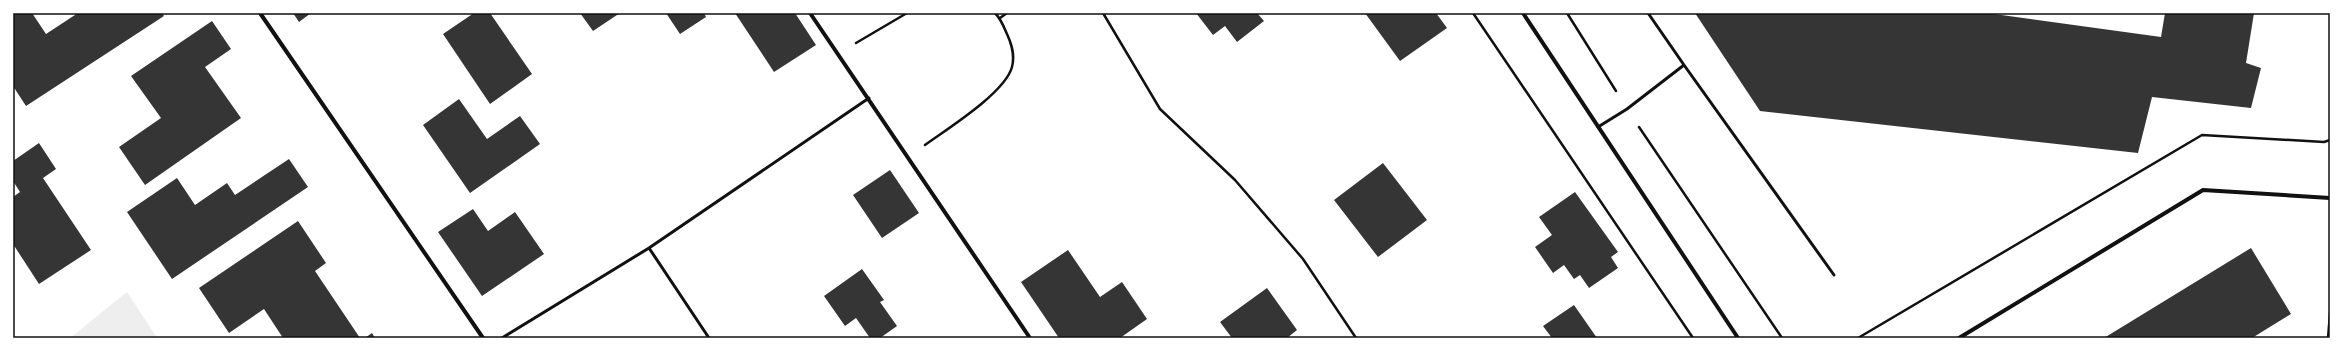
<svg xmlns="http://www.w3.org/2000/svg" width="2343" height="351" font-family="'Fira Sans',sans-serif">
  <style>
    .green { fill: #eee }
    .building { fill: #353535 }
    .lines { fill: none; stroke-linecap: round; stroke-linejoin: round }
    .path { stroke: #111; stroke-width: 2.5 }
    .service { stroke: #111; stroke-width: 3 }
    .minor { stroke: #111; stroke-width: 4 }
    .neatline { fill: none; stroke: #111; stroke-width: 1.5 }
  </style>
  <rect width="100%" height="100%" fill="#fff"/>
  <path class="green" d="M 127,292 L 157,338 L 70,338 Z"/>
  <path class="building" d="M 13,13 L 32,13 L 46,34 L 78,13 L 162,13 L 164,16 L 26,106 L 13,86 Z
    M 293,13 L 311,13 L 299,22 Z
    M 474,13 L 490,13 L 532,74 L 490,104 L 443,34 Z
    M 580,13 L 620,13 L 593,31 Z
    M 666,13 L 704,13 L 706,17 L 680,34 Z
    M 735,13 L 795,13 L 816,45 L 774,72 Z
    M 1196,13 L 1257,13 L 1264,21 L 1237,42 L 1225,26 L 1213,35 Z
    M 1365,13 L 1436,13 L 1447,28 L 1400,61 Z
    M 1695,13 L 1987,13 L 2161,37 L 2165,13 L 2254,13 L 2246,63 L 2261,68 L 2251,108 L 2152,97 L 2138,153 L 1760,111 Z
    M 212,21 L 231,49 L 205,67 L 241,118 L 145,185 L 119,147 L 161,118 L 131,76 Z
    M 459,99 L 487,139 L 520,116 L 540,144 L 470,193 L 423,125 Z
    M 39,143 L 56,169 L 43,178 L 91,250 L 39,284 L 13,244 L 13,197 L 20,192 L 13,181 L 13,161 Z
    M 289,159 L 308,187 L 172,279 L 127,212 L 177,178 L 195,205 L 227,183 L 235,195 Z
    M 1383,163 L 1427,220 L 1378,257 L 1334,200 Z
    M 890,170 L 919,213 L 882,238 L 853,195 Z
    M 1575,192 L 1618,252 L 1611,257 L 1618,268 L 1589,288 L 1580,275 L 1574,279 L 1564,265 L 1553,273 L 1535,247 L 1552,235 L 1539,217 Z
    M 473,209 L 488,231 L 515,212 L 544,254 L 482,296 L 438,232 Z
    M 298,221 L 326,263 L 315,271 L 360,338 L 283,338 L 264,309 L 229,333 L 199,288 Z
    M 2251,248 L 2291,314 L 2252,338 L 2104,338 Z
    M 1068,250 L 1100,297 L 1122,282 L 1147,319 L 1120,338 L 1059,338 L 1021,282 Z
    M 862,269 L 884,300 L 880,302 L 897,326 L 880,338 L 870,338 L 856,318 L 845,326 L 824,296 Z
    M 1267,288 L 1297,330 L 1287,338 L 1232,338 L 1220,322 Z
    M 1574,305 L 1597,338 L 1552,338 L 1543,326 Z
    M 372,333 L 375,338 L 365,338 Z"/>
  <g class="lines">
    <path class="path" d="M 1103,13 L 1160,109 L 1235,180 L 1303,259 L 1356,338
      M 1473,13 L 1693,338
      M 1567,13 L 1616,91
      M 1000,18 L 1007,13
      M 856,43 L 907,13
      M 1639,127 L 1782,338
      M 925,145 C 947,129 1005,93 1012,67 C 1015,55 1012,45 1007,34 C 1004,27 1001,19 995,13
      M 1858,338 L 2202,135 L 2324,142 L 2330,140
      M 2328,338 L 2330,313"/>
    <path class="service" d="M 1684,65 L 1834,275
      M 1598,127 L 1627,109 L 1684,65 L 1648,13
      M 649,248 L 709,338
      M 502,338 L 649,248 L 869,98"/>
    <path class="minor" d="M 260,13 L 483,338
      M 810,13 L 1030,338
      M 1523,13 L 1738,338
      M 1959,338 L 2203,190 L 2330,198"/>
  </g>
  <rect width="2343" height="351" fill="none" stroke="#ffffff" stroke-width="28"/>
  <rect x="14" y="14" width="2315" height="323" class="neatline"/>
</svg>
